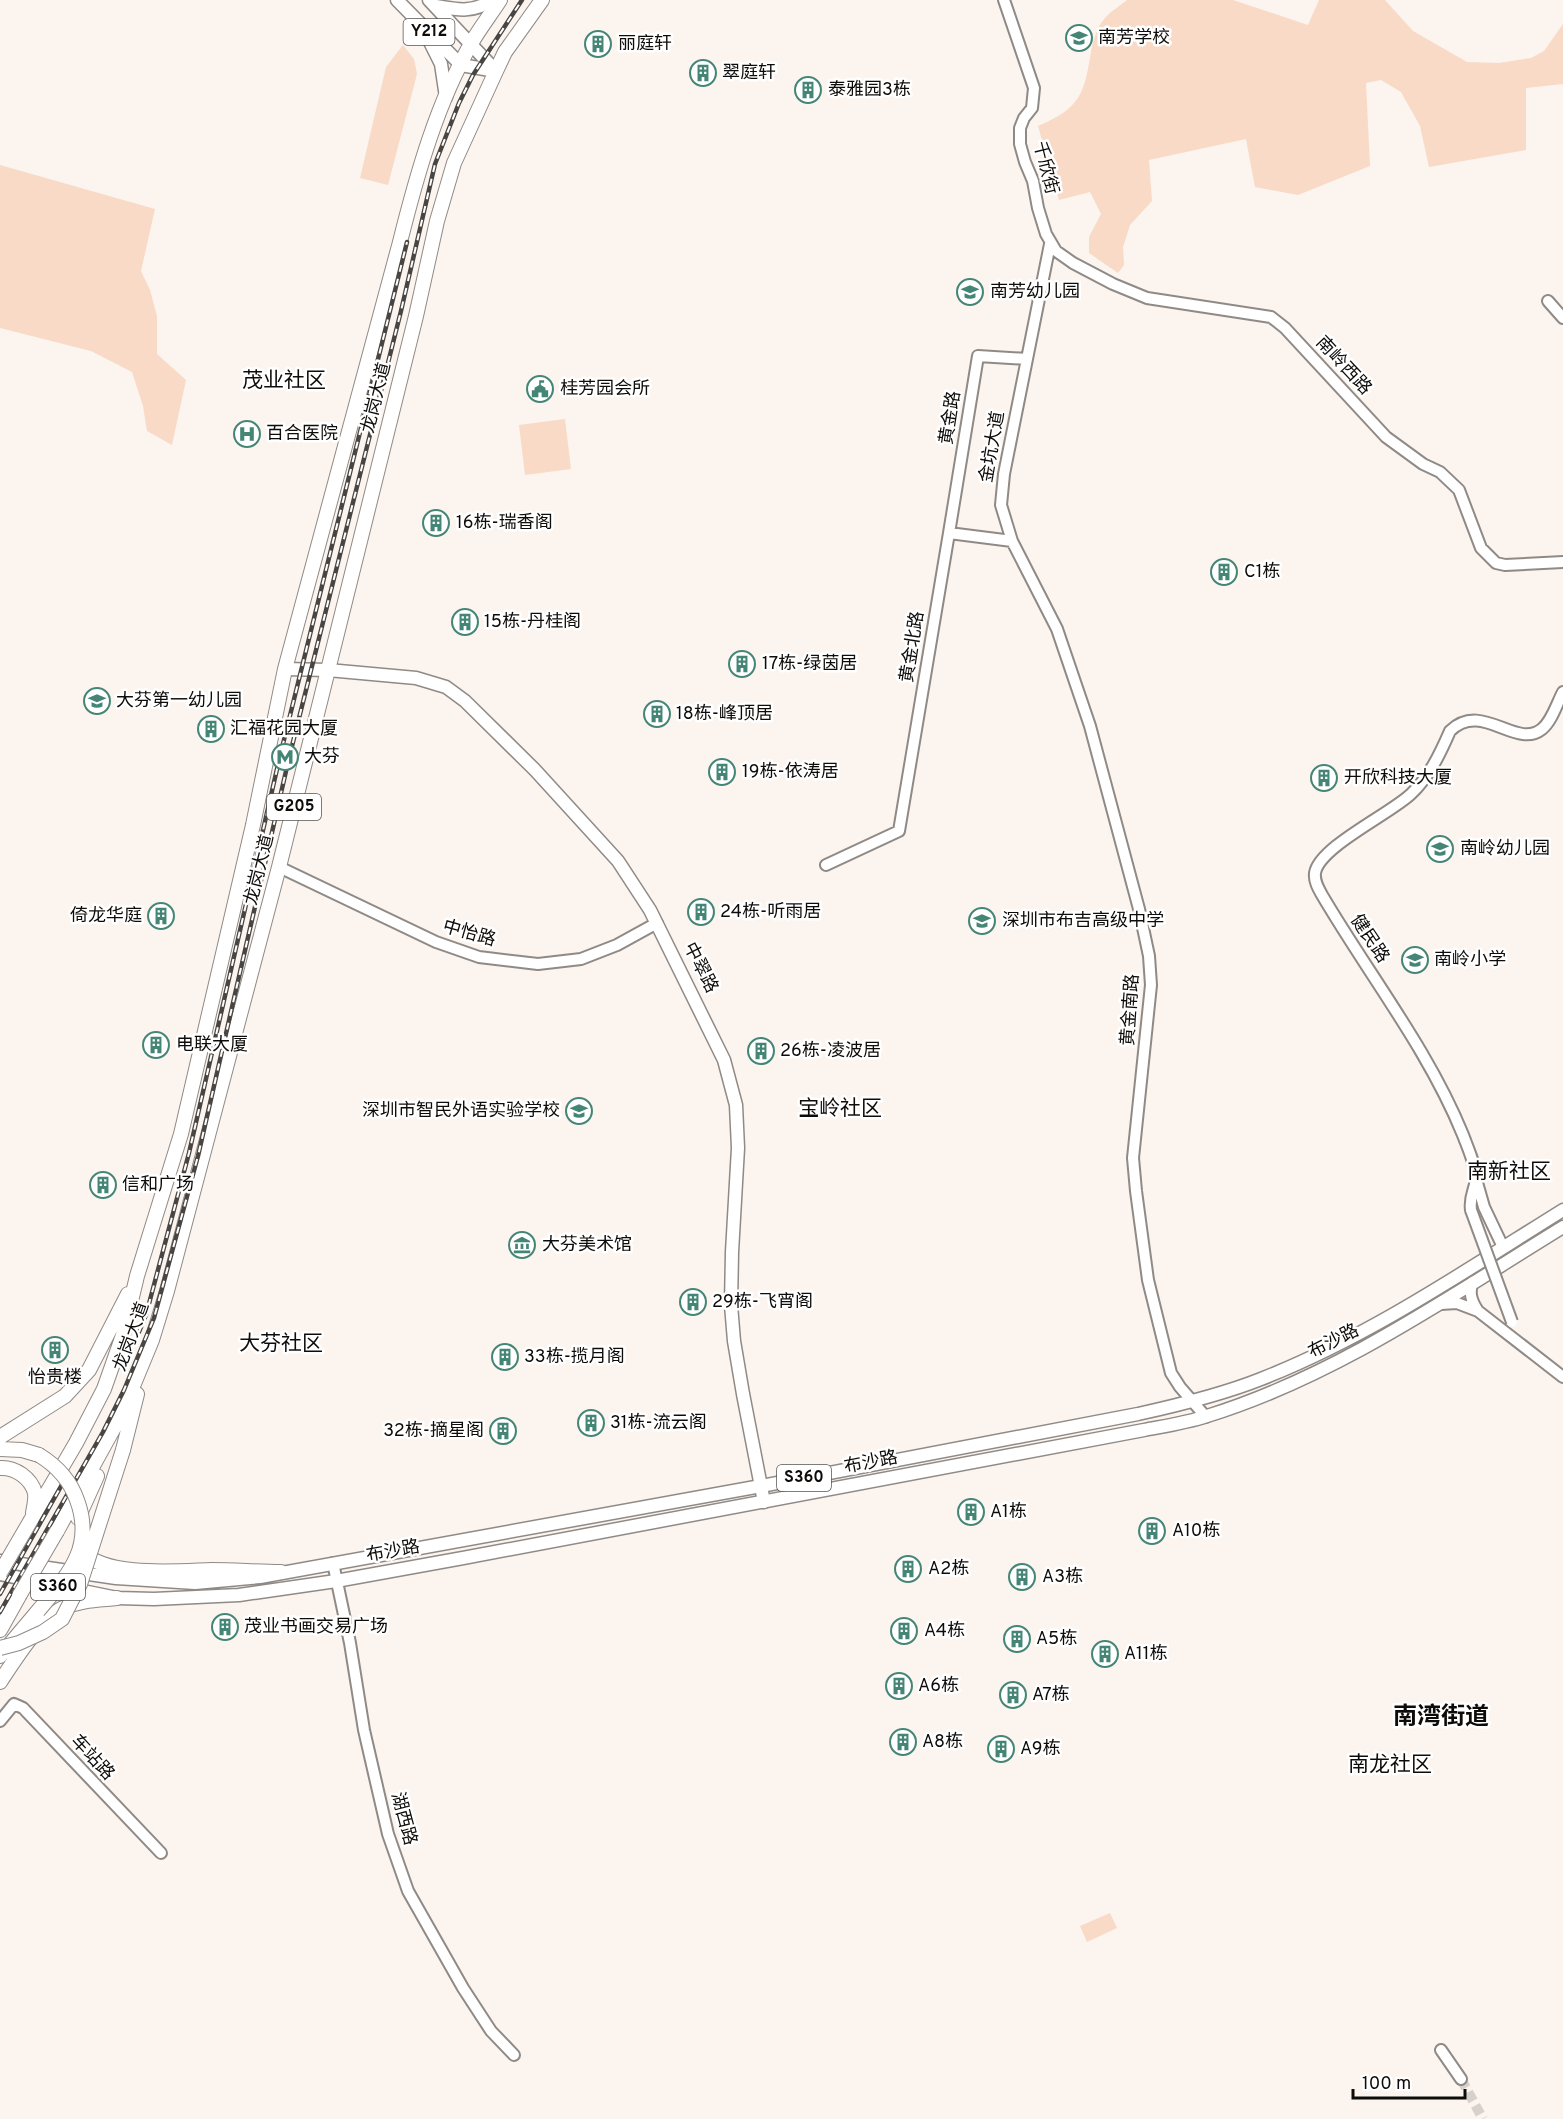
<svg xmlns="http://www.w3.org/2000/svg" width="1563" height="2119" font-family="Overpass,'Noto Sans SC',sans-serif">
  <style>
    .green { fill: #f8dac7 }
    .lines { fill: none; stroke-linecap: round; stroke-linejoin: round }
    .tertiary-tunnel { stroke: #d7d1cd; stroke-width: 10; stroke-dasharray: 10 5; stroke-linecap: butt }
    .tertiary-casing { stroke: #908a86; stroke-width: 14 }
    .secondary-casing { stroke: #908a86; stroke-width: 15 }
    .primary-casing { stroke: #908a86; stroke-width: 15 }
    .trunk-casing { stroke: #908a86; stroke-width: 16 }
    .tertiary { stroke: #fff; stroke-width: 10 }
    .secondary { stroke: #fff; stroke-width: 12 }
    .primary { stroke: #fff; stroke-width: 12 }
    .trunk { stroke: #fff; stroke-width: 14 }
    .rail-casing { stroke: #484542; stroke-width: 4.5 }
    .rail { stroke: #fff; stroke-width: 2; stroke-dasharray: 7; stroke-linecap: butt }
    .tertiary-bridge-casing { stroke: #908a86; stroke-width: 14; stroke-linecap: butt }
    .trunk-bridge-casing { stroke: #908a86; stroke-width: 16; stroke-linecap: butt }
    .tertiary-bridge { stroke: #fff; stroke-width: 10 }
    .trunk-bridge { stroke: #fff; stroke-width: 14 }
    .labels { text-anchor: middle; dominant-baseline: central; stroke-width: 5; stroke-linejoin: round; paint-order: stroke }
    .shield { fill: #fff; stroke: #565554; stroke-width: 1.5 }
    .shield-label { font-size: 16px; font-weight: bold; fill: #0e0c0a }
    .poi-label { font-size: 18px; fill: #0e0c0a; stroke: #fff; text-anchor: start }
    .street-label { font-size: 18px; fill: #0e0c0a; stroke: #fff }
    .quarter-label { font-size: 21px; fill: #0e0c0a; stroke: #fff }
    .district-label { font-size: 24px; font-weight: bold; fill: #0e0c0a; stroke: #fff }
  </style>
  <rect width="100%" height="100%" fill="#fbf4ef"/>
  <path class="green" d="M 1127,0 L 1233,0 L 1308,25 L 1319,0 L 1385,0 L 1413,31 L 1467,62 L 1499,63 L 1531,58 L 1544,51 L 1563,24 L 1563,84 L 1526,88 L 1526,150 L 1429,167 L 1420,126 L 1401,92 L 1381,80 L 1366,83 L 1370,166 L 1298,195 L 1255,187 L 1246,139 L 1149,160 L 1152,201 L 1130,225 L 1123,247 L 1124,265 L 1118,273 L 1089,253 L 1089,237 L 1101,214 L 1090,192 L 1059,200 L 1038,126 C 1080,108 1084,95 1091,52 C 1093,41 1097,27 1105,18 C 1111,11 1120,6 1127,0 Z
    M 403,45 L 414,59 L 417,74 L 388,185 L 360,178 L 386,67 Z
    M 0,165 L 155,209 L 141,271 L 150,290 L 157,316 L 157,354 L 186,380 L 172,445 L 147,431 L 143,406 L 132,372 L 91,351 L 0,328 Z
    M 565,419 L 571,469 L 525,475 L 519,425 Z
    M 1110,1913 L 1117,1928 L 1087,1942 L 1080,1926 Z"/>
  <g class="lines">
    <path class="tertiary-tunnel" d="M 1461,2079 L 1483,2119"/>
    <defs>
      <path id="tertiary" d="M 1004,0 L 1034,88 L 1032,108 L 1024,118 L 1020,128 L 1020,144 L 1025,162 L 1033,181 L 1038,208 L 1046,234 L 1056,251 L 1073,263 L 1113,284 L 1147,298 L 1271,317 L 1285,328 L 1386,437 L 1423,464 L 1440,472 L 1459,490 L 1481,548 L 1496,563 L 1505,565 L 1563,562
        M 1050,244 L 1004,474 L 1001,505 L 1012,541 L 1057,629 L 1090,726 L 1139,909 L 1149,956 L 1151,985 L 1133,1158 L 1136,1191 L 1148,1280 L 1171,1373 L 1180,1387 L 1206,1417
        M 1548,301 L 1563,318
        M 949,533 L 978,356 L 1027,359
        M 826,865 L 899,831 L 949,533 L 1012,541
        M 279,867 L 436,942 L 479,957 L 538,964 L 581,959 L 617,945 L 657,923
        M 1476,1179 L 1484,1207 L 1503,1247
        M 1471,1210 C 1469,1196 1475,1190 1476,1179 C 1477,1168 1467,1146 1463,1135 C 1428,1049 1369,975 1322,895 C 1318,888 1314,881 1315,873 C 1319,847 1390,814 1411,794 C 1429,777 1440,754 1450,731 C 1482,700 1516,750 1542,729 C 1552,721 1557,703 1563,692
        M 1473,1282 C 1468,1293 1472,1302 1478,1311
        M 1441,1304 L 1457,1303 L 1478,1311 L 1563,1377
        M 333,1563 L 350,1643 L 364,1730 L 388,1834 L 408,1891 L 463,1988 L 491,2031 L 514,2055
        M 0,1721 L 14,1704 L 23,1708 L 161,1853
        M 1441,2050 L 1461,2079"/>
      <path id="secondary" d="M 285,669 L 328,670 L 416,678 L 446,687 L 465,701 L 535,770 L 618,861 L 650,910 L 724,1060 L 736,1105 L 738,1148 L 732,1252 L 731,1305 L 734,1341 L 743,1394 L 764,1502"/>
      <path id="primary" d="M 397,0 L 461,65 L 496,71
        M 429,0 L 496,71
        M 436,6 C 459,10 472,13 493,0
        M 428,38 L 441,64 L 446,97
        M 0,1561 L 116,1578 L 195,1583 L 260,1577 L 761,1486 L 1138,1414 C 1179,1405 1221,1395 1261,1379 C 1368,1337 1465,1271 1563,1210
        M 0,1574 L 117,1598 L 154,1599 L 239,1595 L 336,1581 L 463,1558 L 1144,1430 C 1165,1426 1186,1423 1207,1416 C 1336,1376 1449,1297 1563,1227"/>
      <path id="trunk" d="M 0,1437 L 65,1396 L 89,1370 L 128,1294
        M 0,1449 L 22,1450 L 39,1455
        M 123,1450 L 137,1394
        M 0,1468 C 15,1467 31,1478 35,1493 C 36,1499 34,1507 33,1513
        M 78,1518 L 97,1476
        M 31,1520 L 76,1443 L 104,1389 L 123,1335 L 137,1276 L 181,1134 L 253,825 L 285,669 L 400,242 C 417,174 437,103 472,42 C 480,28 491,14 500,0
        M 57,1531 L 121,1415 L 152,1340 L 167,1291 L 279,867 L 416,316 L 437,221 L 454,163 L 496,71 L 505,52 L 542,0
        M 82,1551 C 105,1578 178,1571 212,1570 C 235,1570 258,1572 281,1572
        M 0,1630 L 19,1596
        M 0,1656 L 38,1611
        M 0,1682 C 14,1661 40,1619 63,1608 C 80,1600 98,1600 117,1598"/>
    </defs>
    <use href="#tertiary" class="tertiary-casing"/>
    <use href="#secondary" class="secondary-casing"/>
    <use href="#primary" class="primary-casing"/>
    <use href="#trunk" class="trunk-casing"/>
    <use href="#tertiary" class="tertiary"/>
    <use href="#secondary" class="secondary"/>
    <use href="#primary" class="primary"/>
    <use href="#trunk" class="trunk"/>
    <defs>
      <path id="rail" d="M 139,1332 L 146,1315 L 189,1153 L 280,756 L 407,242
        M 0,1594 L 64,1481
        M 0,1612 L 103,1432 L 124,1390 L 154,1318 L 198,1156 L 289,758 L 401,311 L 435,164 L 459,103 L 473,75 L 522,0"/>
    </defs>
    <use href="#rail" class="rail-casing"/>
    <use href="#rail" class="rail"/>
    <defs>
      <path id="tertiary-bridge" d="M 1471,1210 L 1512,1322"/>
      <path id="trunk-bridge" d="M 0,1573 L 31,1520
        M 19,1596 L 57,1531
        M 38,1611 C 67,1576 95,1548 77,1500 C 70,1480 57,1466 39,1455
        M 0,1648 L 19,1643 L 43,1632 L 62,1619 L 80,1584 L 123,1450"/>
    </defs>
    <use href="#tertiary-bridge" class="tertiary-bridge-casing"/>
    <use href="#trunk-bridge" class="trunk-bridge-casing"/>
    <use href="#tertiary-bridge" class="tertiary-bridge"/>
    <use href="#trunk-bridge" class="trunk-bridge"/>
  </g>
  <defs>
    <symbol id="school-ring" viewBox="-11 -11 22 22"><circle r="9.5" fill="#fff" stroke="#448575" stroke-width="1.5"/><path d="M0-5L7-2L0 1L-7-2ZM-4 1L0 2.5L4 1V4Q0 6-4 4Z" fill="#448575"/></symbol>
    <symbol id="building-ring" viewBox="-11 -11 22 22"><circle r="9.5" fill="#fff" stroke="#448575" stroke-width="1.5"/><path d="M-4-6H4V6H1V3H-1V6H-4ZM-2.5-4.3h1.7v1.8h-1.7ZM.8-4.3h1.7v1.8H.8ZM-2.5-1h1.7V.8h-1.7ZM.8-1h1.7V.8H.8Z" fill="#448575"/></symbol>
    <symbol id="civic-ring" viewBox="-11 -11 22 22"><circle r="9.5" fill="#fff" stroke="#448575" stroke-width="1.5"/><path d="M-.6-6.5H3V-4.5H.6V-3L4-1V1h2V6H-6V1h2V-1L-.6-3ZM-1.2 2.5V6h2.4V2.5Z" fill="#448575"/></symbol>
    <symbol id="hospital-ring" viewBox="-11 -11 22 22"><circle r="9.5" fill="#fff" stroke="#448575" stroke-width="1.5"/><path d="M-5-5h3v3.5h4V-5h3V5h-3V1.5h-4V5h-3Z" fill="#448575"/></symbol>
    <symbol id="metro-ring" viewBox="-11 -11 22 22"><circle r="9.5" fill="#fff" stroke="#448575" stroke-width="1.5"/><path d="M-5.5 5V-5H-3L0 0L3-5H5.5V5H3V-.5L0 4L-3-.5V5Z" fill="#448575"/></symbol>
    <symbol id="museum-ring" viewBox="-11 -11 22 22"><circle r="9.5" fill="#fff" stroke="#448575" stroke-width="1.5"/><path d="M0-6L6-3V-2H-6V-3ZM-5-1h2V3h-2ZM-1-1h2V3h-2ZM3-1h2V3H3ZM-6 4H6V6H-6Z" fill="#448575"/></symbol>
  </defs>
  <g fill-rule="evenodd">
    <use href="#school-ring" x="1064" y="23" width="30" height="30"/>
    <use href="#building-ring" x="583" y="29" width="30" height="30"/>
    <use href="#building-ring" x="688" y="58" width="30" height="30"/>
    <use href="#building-ring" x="793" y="75" width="30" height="30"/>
    <use href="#school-ring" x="955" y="277" width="30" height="30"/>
    <use href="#civic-ring" x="525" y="374" width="30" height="30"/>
    <use href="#hospital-ring" x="232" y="419" width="30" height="30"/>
    <use href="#building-ring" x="421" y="508" width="30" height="30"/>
    <use href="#building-ring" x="1209" y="557" width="30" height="30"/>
    <use href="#building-ring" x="450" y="607" width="30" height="30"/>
    <use href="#building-ring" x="727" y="649" width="30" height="30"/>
    <use href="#school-ring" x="82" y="686" width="30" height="30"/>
    <use href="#building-ring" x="642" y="699" width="30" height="30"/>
    <use href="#building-ring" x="196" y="714" width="30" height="30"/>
    <use href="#metro-ring" x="270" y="742" width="30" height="30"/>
    <use href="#building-ring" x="707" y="757" width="30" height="30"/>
    <use href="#building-ring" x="1309" y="763" width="30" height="30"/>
    <use href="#school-ring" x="1425" y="834" width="30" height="30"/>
    <use href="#building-ring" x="686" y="897" width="30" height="30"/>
    <use href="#building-ring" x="146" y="901" width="30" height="30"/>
    <use href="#school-ring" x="967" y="906" width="30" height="30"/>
    <use href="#school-ring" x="1400" y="945" width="30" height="30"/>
    <use href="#building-ring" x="141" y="1030" width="30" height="30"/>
    <use href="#building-ring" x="746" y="1036" width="30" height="30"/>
    <use href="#school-ring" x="564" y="1096" width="30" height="30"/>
    <use href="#building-ring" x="88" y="1170" width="30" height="30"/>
    <use href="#museum-ring" x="507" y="1230" width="30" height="30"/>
    <use href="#building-ring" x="678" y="1287" width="30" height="30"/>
    <use href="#building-ring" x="40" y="1335" width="30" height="30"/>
    <use href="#building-ring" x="490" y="1342" width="30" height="30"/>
    <use href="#building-ring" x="576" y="1408" width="30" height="30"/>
    <use href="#building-ring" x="488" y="1416" width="30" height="30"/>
    <use href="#building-ring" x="956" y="1497" width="30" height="30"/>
    <use href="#building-ring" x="1137" y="1516" width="30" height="30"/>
    <use href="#building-ring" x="893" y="1554" width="30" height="30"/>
    <use href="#building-ring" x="1007" y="1562" width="30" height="30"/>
    <use href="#building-ring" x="210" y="1612" width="30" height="30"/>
    <use href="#building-ring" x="889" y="1616" width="30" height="30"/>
    <use href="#building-ring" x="1002" y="1624" width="30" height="30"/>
    <use href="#building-ring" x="1090" y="1639" width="30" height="30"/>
    <use href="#building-ring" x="884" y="1671" width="30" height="30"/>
    <use href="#building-ring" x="998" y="1680" width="30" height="30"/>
    <use href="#building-ring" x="888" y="1727" width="30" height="30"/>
    <use href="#building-ring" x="986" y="1734" width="30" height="30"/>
  </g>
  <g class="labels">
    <g class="shield">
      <rect x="403.5" y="19" width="51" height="26" rx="4.5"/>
      <rect x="267" y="794" width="54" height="26" rx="4.5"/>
      <rect x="777" y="1465" width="54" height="26" rx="4.5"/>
      <rect x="31" y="1574" width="54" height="26" rx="4.5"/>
    </g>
    <g class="shield-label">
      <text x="429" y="32">Y212</text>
      <text x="294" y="807">G205</text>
      <text x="804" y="1478">S360</text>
      <text x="58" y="1587">S360</text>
    </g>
    <g class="poi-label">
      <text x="1098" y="38">南芳学校</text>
      <text x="618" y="44">丽庭轩</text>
      <text x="722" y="73">翠庭轩</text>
      <text x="828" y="90">泰雅园3栋</text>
      <text x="990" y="292">南芳幼儿园</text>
      <text x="560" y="389">桂芳园会所</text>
      <text x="266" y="434">百合医院</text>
      <text x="456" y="523">16栋-瑞香阁</text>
      <text x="1244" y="572">C1栋</text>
      <text x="484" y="622">15栋-丹桂阁</text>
      <text x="762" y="664">17栋-绿茵居</text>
      <text x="116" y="701">大芬第一幼儿园</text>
      <text x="676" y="714">18栋-峰顶居</text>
      <text x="230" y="729">汇福花园大厦</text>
      <text x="304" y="757">大芬</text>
      <text x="742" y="772">19栋-依涛居</text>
      <text x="1344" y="778">开欣科技大厦</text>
      <text x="1460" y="849">南岭幼儿园</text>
      <text x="720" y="912">24栋-听雨居</text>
      <text x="142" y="916" text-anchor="end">倚龙华庭</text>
      <text x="1002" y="921">深圳市布吉高级中学</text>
      <text x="1434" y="960">南岭小学</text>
      <text x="176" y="1045">电联大厦</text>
      <text x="780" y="1051">26栋-凌波居</text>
      <text x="560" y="1111" text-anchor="end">深圳市智民外语实验学校</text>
      <text x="122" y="1185">信和广场</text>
      <text x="542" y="1245">大芬美术馆</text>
      <text x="712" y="1302">29栋-飞宵阁</text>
      <text x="524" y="1357">33栋-揽月阁</text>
      <text x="55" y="1378" text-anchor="middle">怡贵楼</text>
      <text x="610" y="1423">31栋-流云阁</text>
      <text x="484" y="1431" text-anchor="end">32栋-摘星阁</text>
      <text x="990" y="1512">A1栋</text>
      <text x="1172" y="1531">A10栋</text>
      <text x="928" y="1569">A2栋</text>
      <text x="1042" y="1577">A3栋</text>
      <text x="244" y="1627">茂业书画交易广场</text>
      <text x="924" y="1631">A4栋</text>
      <text x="1036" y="1639">A5栋</text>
      <text x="1124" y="1654">A11栋</text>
      <text x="918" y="1686">A6栋</text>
      <text x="1032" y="1695">A7栋</text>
      <text x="922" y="1742">A8栋</text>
      <text x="1020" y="1749">A9栋</text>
    </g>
    <g class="street-label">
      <text transform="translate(1045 168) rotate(76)">千欣街</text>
      <text transform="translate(1343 366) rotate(47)">南岭西路</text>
      <text transform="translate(377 398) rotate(-76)">龙岗大道</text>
      <text transform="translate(951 418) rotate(-81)">黄金路</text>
      <text transform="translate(993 447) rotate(-80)">金坑大道</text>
      <text transform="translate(913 647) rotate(-81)">黄金北路</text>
      <text transform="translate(260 870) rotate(-76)">龙岗大道</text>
      <text transform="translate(469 934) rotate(16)">中怡路</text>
      <text transform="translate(1369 939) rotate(56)">健民路</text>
      <text transform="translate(700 968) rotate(63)">中翠路</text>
      <text transform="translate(1131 1010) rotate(-86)">黄金南路</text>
      <text transform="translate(132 1337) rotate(-70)">龙岗大道</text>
      <text transform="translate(1334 1342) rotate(-27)">布沙路</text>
      <text transform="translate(871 1463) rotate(-11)">布沙路</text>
      <text transform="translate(393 1552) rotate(-10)">布沙路</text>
      <text transform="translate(92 1758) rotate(47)">车站路</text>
      <text transform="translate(403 1819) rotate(75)">湖西路</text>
    </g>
    <g class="quarter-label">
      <text x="284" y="381">茂业社区</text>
      <text x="840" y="1109">宝岭社区</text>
      <text x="1509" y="1172">南新社区</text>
      <text x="281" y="1344">大芬社区</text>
      <text x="1390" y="1765">南龙社区</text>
    </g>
    <g class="district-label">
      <text x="1441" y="1718">南湾街道</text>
    </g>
  </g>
  <path d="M1353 2089v9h112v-9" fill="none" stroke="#0e0c0a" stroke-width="3"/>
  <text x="1362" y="2089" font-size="18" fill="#0e0c0a" stroke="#ffffff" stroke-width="4.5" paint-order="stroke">100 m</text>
</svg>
